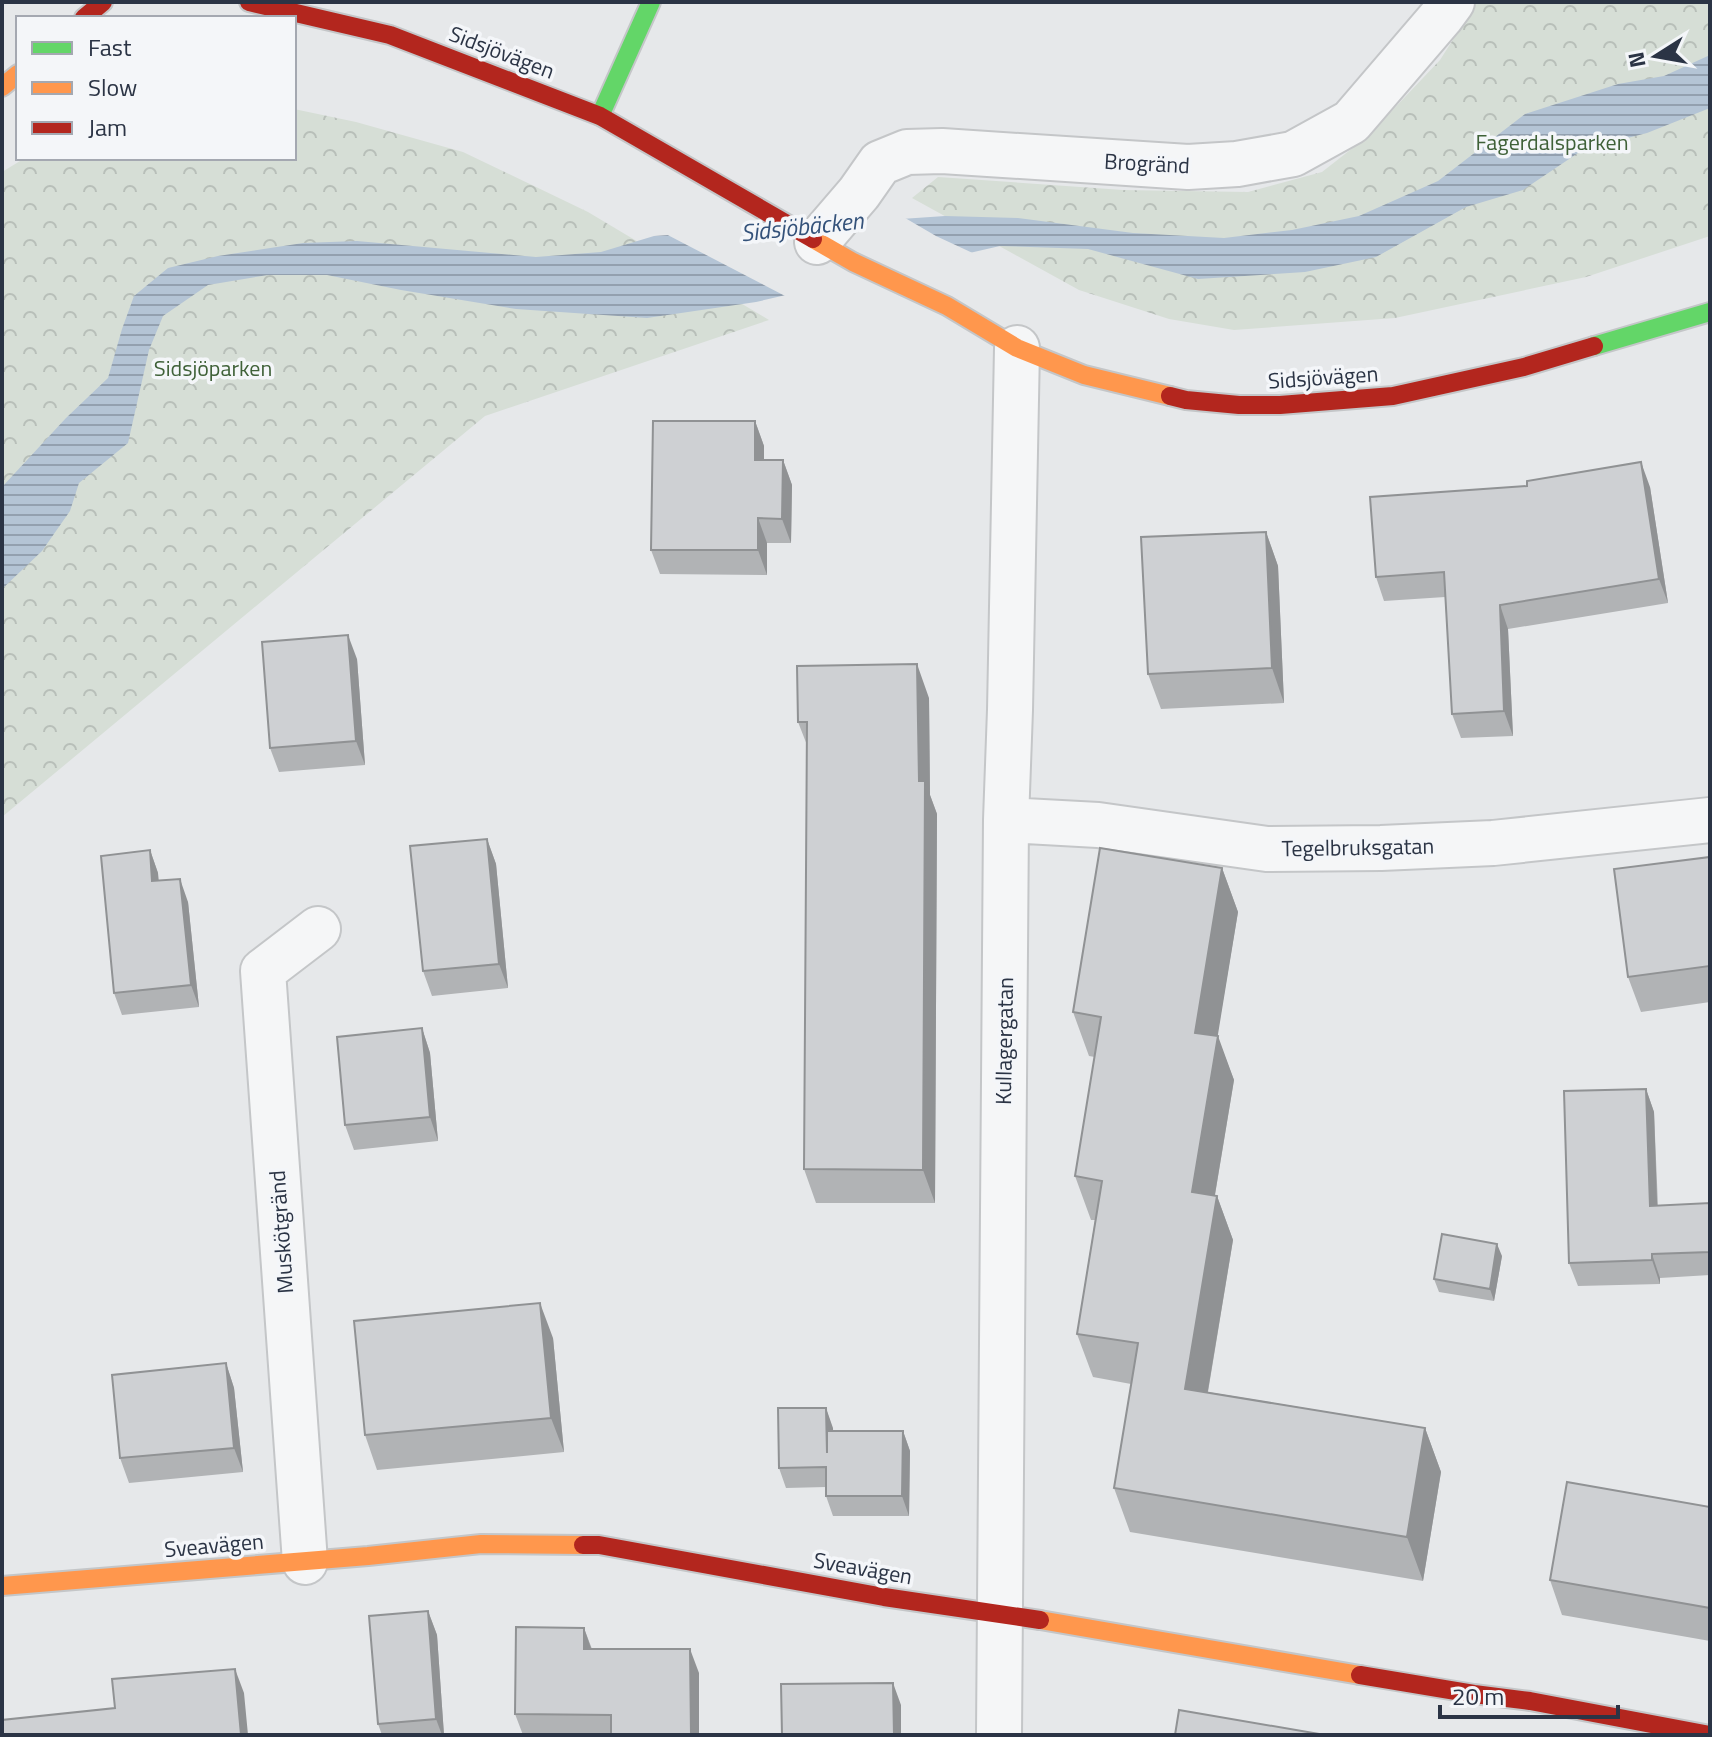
<svg xmlns="http://www.w3.org/2000/svg" width="1712" height="1737" font-family="'Titillium Web',sans-serif">
  <style>
    .forest { fill: url(#forest-crowns) }
    .water { fill: url(#water-rules) }
    .pier { fill: #e6e8ea }
    .lines { fill: none; stroke-linecap: round; stroke-linejoin: round }
    .street-casing { stroke: #c4c6c8; stroke-width: 48 }
    .fast-casing { stroke: #c4c6c8; stroke-width: 22 }
    .slow-casing { stroke: #c4c6c8; stroke-width: 22 }
    .jam-casing { stroke: #c4c6c8; stroke-width: 22 }
    .street { stroke: #f5f6f7; stroke-width: 44 }
    .fast { stroke: #63d668; stroke-width: 18 }
    .slow { stroke: #ff974d; stroke-width: 18 }
    .jam { stroke: #b3261e; stroke-width: 18 }
    .wall { fill: #b1b3b5 }
    .shaded-wall { fill: #909294 }
    .building { fill: #ced0d3; stroke: #909294; stroke-width: 2 }
    .labels { text-anchor: middle; dominant-baseline: central; stroke-width: 7; stroke-linejoin: round; paint-order: stroke }
    .street-label { font-size: 22px; fill: #2b3445; stroke: #f4f6f9 }
    .park-label { font-size: 22px; fill: #3f6138; stroke: #f4f6f9 }
    .water-label { font-size: 24px; font-style: italic; fill: #34527a; stroke: #f4f6f9 }
  </style>
  <defs>
    <pattern id="forest-crowns" width="20" height="18" patternUnits="userSpaceOnUse" patternTransform="scale(2)"><rect width="20" height="18" fill="#d6ded6"/><path d="M2 6a3 3 0 1 1 6 0M12 15a3 3 0 1 1 6 0" fill="none" stroke="#b8bfb9"/></pattern>
    <pattern id="water-rules" width="6" height="5" patternUnits="userSpaceOnUse" patternTransform="scale(2)"><rect width="6" height="5" fill="#b4c4d5"/><path d="M0 2.5h6" fill="none" stroke="#93a0af"/></pattern>
  </defs>
  <rect width="100%" height="100%" fill="#e6e8ea"/>
  <path class="forest" d="M 1477,2 L 1710,2 L 1710,236 L 1586,277 L 1395,318 L 1234,330 L 1169,319 L 1079,290 L 912,198 L 938,177 L 1123,190 L 1248,192 L 1322,172 L 1368,136 L 1440,60 Z
    M 294,109 L 356,122 L 463,152 L 588,212 L 769,320 L 485,416 L 2,817 L 2,172 L 25,158 L 294,158 Z"/>
  <path class="water" d="M 1710,55 L 1710,108 L 1647,133 L 1584,149 L 1523,190 L 1466,207 L 1376,257 L 1305,272 L 1198,279 L 1088,249 L 1000,246 L 756,302 L 647,318 L 516,309 L 401,290 L 327,275 L 268,275 L 208,285 L 163,316 L 149,350 L 128,443 L 79,483 L 70,511 L 42,551 L 2,589 L 2,487 L 66,418 L 108,378 L 122,329 L 134,296 L 168,268 L 218,256 L 303,243 L 357,241 L 536,257 L 601,252 L 654,236 L 945,216 L 1018,218 L 1133,233 L 1224,238 L 1292,230 L 1359,216 L 1438,181 L 1525,114 L 1618,84 L 1664,76 Z"/>
  <path class="pier" d="M 900,215 L 936,236 L 977,255 L 789,298 L 660,231 Z"/>
  <g class="lines">
    <defs>
      <path id="street" d="M 817,242 L 859,193 L 880,163 L 907,152 L 942,151 L 1188,167 L 1237,164 L 1293,154 L 1351,122 L 1441,17 L 1452,2
        M 1006,820 L 1098,825 L 1267,849 L 1381,848 L 1493,843 L 1710,820
        M 305,1562 L 263,971 L 318,929
        M 999,1735 L 1006,820 L 1010,710 L 1017,348"/>
      <path id="fast" d="M 600,116 L 651,2
        M 1594,346 L 1710,312"/>
      <path id="slow" d="M 2,87 L 18,74
        M 813,239 L 853,262 L 947,306 L 1017,348 L 1084,375 L 1170,396
        M 2,1586 L 368,1556 L 481,1544 L 583,1545
        M 1040,1620 L 1360,1675"/>
      <path id="jam" d="M 249,2 L 390,35 L 600,116 L 813,239
        M 84,18 L 103,2
        M 1170,396 L 1186,400 L 1239,405 L 1280,405 L 1393,396 L 1524,367 L 1594,346
        M 583,1545 L 599,1545 L 884,1597 L 1040,1620
        M 1360,1675 L 1474,1694 L 1530,1701 L 1710,1735"/>
    </defs>
    <use href="#street" class="street-casing"/>
    <use href="#fast" class="fast-casing"/>
    <use href="#slow" class="slow-casing"/>
    <use href="#jam" class="jam-casing"/>
    <use href="#street" class="street"/>
    <use href="#fast" class="fast"/>
    <use href="#slow" class="slow"/>
    <use href="#jam" class="jam"/>
  </g>
  <path class="wall" d="M 755,421 L 764,446 L 764,460 L 783,460 L 792,485 L 791,543 L 767,543 L 767,575 L 660,574 L 651,550 Z
    M 1650,487 L 1668,603 L 1508,629 L 1513,736 L 1461,738 L 1452,714 L 1445,597 L 1384,601 L 1376,577 Z
    M 1266,532 L 1278,566 L 1284,703 L 1161,709 L 1148,674 Z
    M 357,659 L 365,765 L 279,772 L 270,748 Z
    M 929,698 L 930,795 L 937,814 L 935,1203 L 816,1203 L 804,1169 L 807,745 L 798,722 Z
    M 487,839 L 496,864 L 508,988 L 432,996 L 423,971 Z
    M 150,850 L 158,873 L 158,881 L 188,902 L 199,1007 L 122,1015 L 114,993 Z
    M 1710,857 L 1710,1002 L 1641,1012 L 1628,977 Z
    M 1222,868 L 1238,912 L 1217,1036 L 1234,1080 L 1215,1195 L 1217,1196 L 1233,1240 L 1208,1392 L 1425,1428 L 1441,1472 L 1423,1581 L 1130,1532 L 1114,1488 L 1131,1384 L 1093,1377 L 1077,1334 L 1095,1220 L 1091,1220 L 1075,1176 L 1095,1057 L 1089,1056 L 1073,1012 Z
    M 422,1028 L 430,1053 L 438,1141 L 354,1150 L 345,1125 Z
    M 1646,1089 L 1654,1112 L 1658,1206 L 1710,1203 L 1710,1275 L 1660,1278 L 1660,1284 L 1578,1286 L 1569,1263 Z
    M 1502,1256 L 1494,1301 L 1439,1292 L 1434,1279 Z
    M 553,1338 L 564,1452 L 377,1470 L 365,1435 Z
    M 226,1363 L 234,1388 L 243,1472 L 129,1483 L 120,1458 Z
    M 826,1408 L 833,1431 L 903,1431 L 910,1451 L 909,1516 L 833,1516 L 826,1496 L 826,1487 L 786,1488 L 779,1468 Z
    M 1710,1507 L 1710,1641 L 1562,1615 L 1550,1580 Z
    M 428,1611 L 437,1635 L 444,1735 L 382,1735 L 378,1724 Z
    M 584,1628 L 592,1649 L 699,1673 L 699,1735 L 523,1735 L 515,1714 Z"/>
  <path class="shaded-wall" d="M 755,421 L 764,446 L 764,484 L 755,460 Z
    M 783,460 L 792,485 L 791,543 L 782,519 Z
    M 1641,462 L 1650,487 L 1668,603 L 1659,579 Z
    M 758,518 L 767,543 L 767,575 L 758,550 Z
    M 1266,532 L 1278,566 L 1284,703 L 1272,668 Z
    M 1500,605 L 1508,629 L 1513,736 L 1504,711 Z
    M 348,635 L 357,659 L 365,765 L 356,741 Z
    M 917,664 L 929,698 L 930,795 L 937,814 L 935,1203 L 923,1170 Z
    M 487,839 L 496,864 L 508,988 L 499,964 Z
    M 150,850 L 158,873 L 161,903 L 152,881 Z
    M 1222,868 L 1238,912 L 1211,1077 L 1195,1033 Z
    M 180,879 L 188,902 L 199,1007 L 191,985 Z
    M 422,1028 L 430,1053 L 438,1141 L 430,1117 Z
    M 1218,1036 L 1234,1080 L 1208,1236 L 1192,1192 Z
    M 1646,1089 L 1654,1112 L 1658,1230 L 1650,1206 Z
    M 1217,1196 L 1233,1240 L 1201,1432 L 1185,1389 Z
    M 1497,1244 L 1502,1256 L 1494,1301 L 1490,1289 Z
    M 1652,1254 L 1660,1278 L 1660,1284 L 1652,1260 Z
    M 540,1303 L 553,1338 L 564,1452 L 551,1418 Z
    M 226,1363 L 234,1388 L 243,1472 L 234,1448 Z
    M 826,1408 L 833,1428 L 834,1473 L 827,1453 Z
    M 1425,1428 L 1441,1472 L 1423,1581 L 1407,1537 Z
    M 903,1431 L 910,1451 L 909,1516 L 902,1496 Z
    M 428,1611 L 437,1635 L 444,1735 L 442,1735 L 436,1719 Z
    M 584,1628 L 592,1651 L 584,1649 Z
    M 690,1649 L 699,1673 L 699,1735 L 691,1735 Z
    M 235,1669 L 244,1693 L 248,1735 L 241,1735 Z
    M 893,1683 L 901,1705 L 901,1735 L 894,1735 Z"/>
  <path class="building" d="M 653,421 L 755,421 L 755,460 L 783,460 L 782,519 L 758,518 L 758,550 L 651,550 Z
    M 1641,462 L 1659,579 L 1500,605 L 1504,711 L 1452,714 L 1444,572 L 1376,577 L 1370,497 L 1527,486 L 1527,481 Z
    M 1266,532 L 1272,668 L 1148,674 L 1141,537 Z
    M 348,635 L 356,741 L 270,748 L 262,642 Z
    M 917,664 L 919,781 L 925,781 L 923,1170 L 804,1169 L 807,722 L 798,722 L 797,666 Z
    M 487,839 L 499,964 L 423,971 L 410,846 Z
    M 1100,848 L 1222,868 L 1195,1033 L 1218,1036 L 1192,1192 L 1217,1196 L 1185,1389 L 1425,1428 L 1407,1537 L 1114,1488 L 1138,1343 L 1077,1334 L 1102,1181 L 1075,1176 L 1101,1017 L 1073,1012 Z
    M 150,850 L 152,881 L 180,879 L 191,985 L 114,993 L 101,856 Z
    M 1710,857 L 1710,966 L 1628,977 L 1614,869 Z
    M 422,1028 L 430,1117 L 345,1125 L 337,1037 Z
    M 1646,1089 L 1650,1206 L 1710,1203 L 1710,1252 L 1652,1254 L 1652,1260 L 1569,1263 L 1564,1091 Z
    M 1442,1234 L 1497,1244 L 1490,1289 L 1434,1279 Z
    M 540,1303 L 551,1418 L 365,1435 L 354,1321 Z
    M 226,1363 L 234,1448 L 120,1458 L 112,1375 Z
    M 778,1408 L 826,1408 L 827,1453 L 827,1431 L 903,1431 L 902,1496 L 826,1496 L 826,1467 L 779,1468 Z
    M 1567,1482 L 1710,1507 L 1710,1608 L 1550,1580 Z
    M 428,1611 L 436,1719 L 378,1724 L 369,1616 Z
    M 516,1627 L 584,1628 L 584,1649 L 690,1649 L 691,1735 L 611,1735 L 611,1715 L 515,1714 Z
    M 235,1669 L 241,1735 L 2,1735 L 2,1720 L 115,1708 L 112,1679 Z
    M 893,1683 L 894,1735 L 782,1735 L 781,1684 Z
    M 1179,1710 L 1325,1735 L 1175,1735 Z"/>
  <g class="labels">
    <g class="street-label">
      <text transform="translate(502 52) rotate(21)">Sidsjövägen</text>
      <text transform="translate(1147 163) rotate(3)">Brogränd</text>
      <text transform="translate(1323 377) rotate(-4)">Sidsjövägen</text>
      <text transform="translate(1358 847) rotate(-1)">Tegelbruksgatan</text>
      <text transform="translate(1004 1041) rotate(-89)">Kullagergatan</text>
      <text transform="translate(281 1232) rotate(-94)">Muskötgränd</text>
      <text transform="translate(214 1545) rotate(-5)">Sveavägen</text>
      <text transform="translate(863 1568) rotate(10)">Sveavägen</text>
    </g>
    <g class="park-label">
      <text x="1552" y="142">Fagerdalsparken</text>
      <text x="213" y="368">Sidsjöparken</text>
    </g>
    <g class="water-label">
      <text transform="translate(802 226) rotate(-6)">Sidsjöbäcken</text>
    </g>
  </g>
  <rect width="1712" height="1737" fill="none" stroke="#2b3445" stroke-width="8"/>
  <rect x="16" y="16" width="280" height="144" fill="#f4f6f9" stroke="#a4a8b1" stroke-width="2"/>
  <rect x="32" y="42" width="40" height="12" fill="#63d668" stroke="#a4a8b1" stroke-width="2"/>
  <text x="88" y="56" font-size="24" fill="#2b3445">Fast</text>
  <rect x="32" y="82" width="40" height="12" fill="#ff974d" stroke="#a4a8b1" stroke-width="2"/>
  <text x="88" y="96" font-size="24" fill="#2b3445">Slow</text>
  <rect x="32" y="122" width="40" height="12" fill="#b3261e" stroke="#a4a8b1" stroke-width="2"/>
  <text x="88" y="136" font-size="24" fill="#2b3445">Jam</text>
  <g transform="translate(1656 56) rotate(259)" stroke="#f4f6f9" stroke-width="6" paint-order="stroke">
  <path d="M0-6L14 30L0 20L-14 30Z" fill="#2b3445"/>
  <text y="-12" font-size="22" font-weight="bold" text-anchor="middle" fill="#2b3445">N</text>
  </g>
  <path d="M1440 1705v12h178v-12" fill="none" stroke="#2b3445" stroke-width="4"/>
  <text x="1452" y="1705" font-size="24" fill="#2b3445" stroke="#f4f6f9" stroke-width="6" paint-order="stroke">20 m</text>
</svg>
